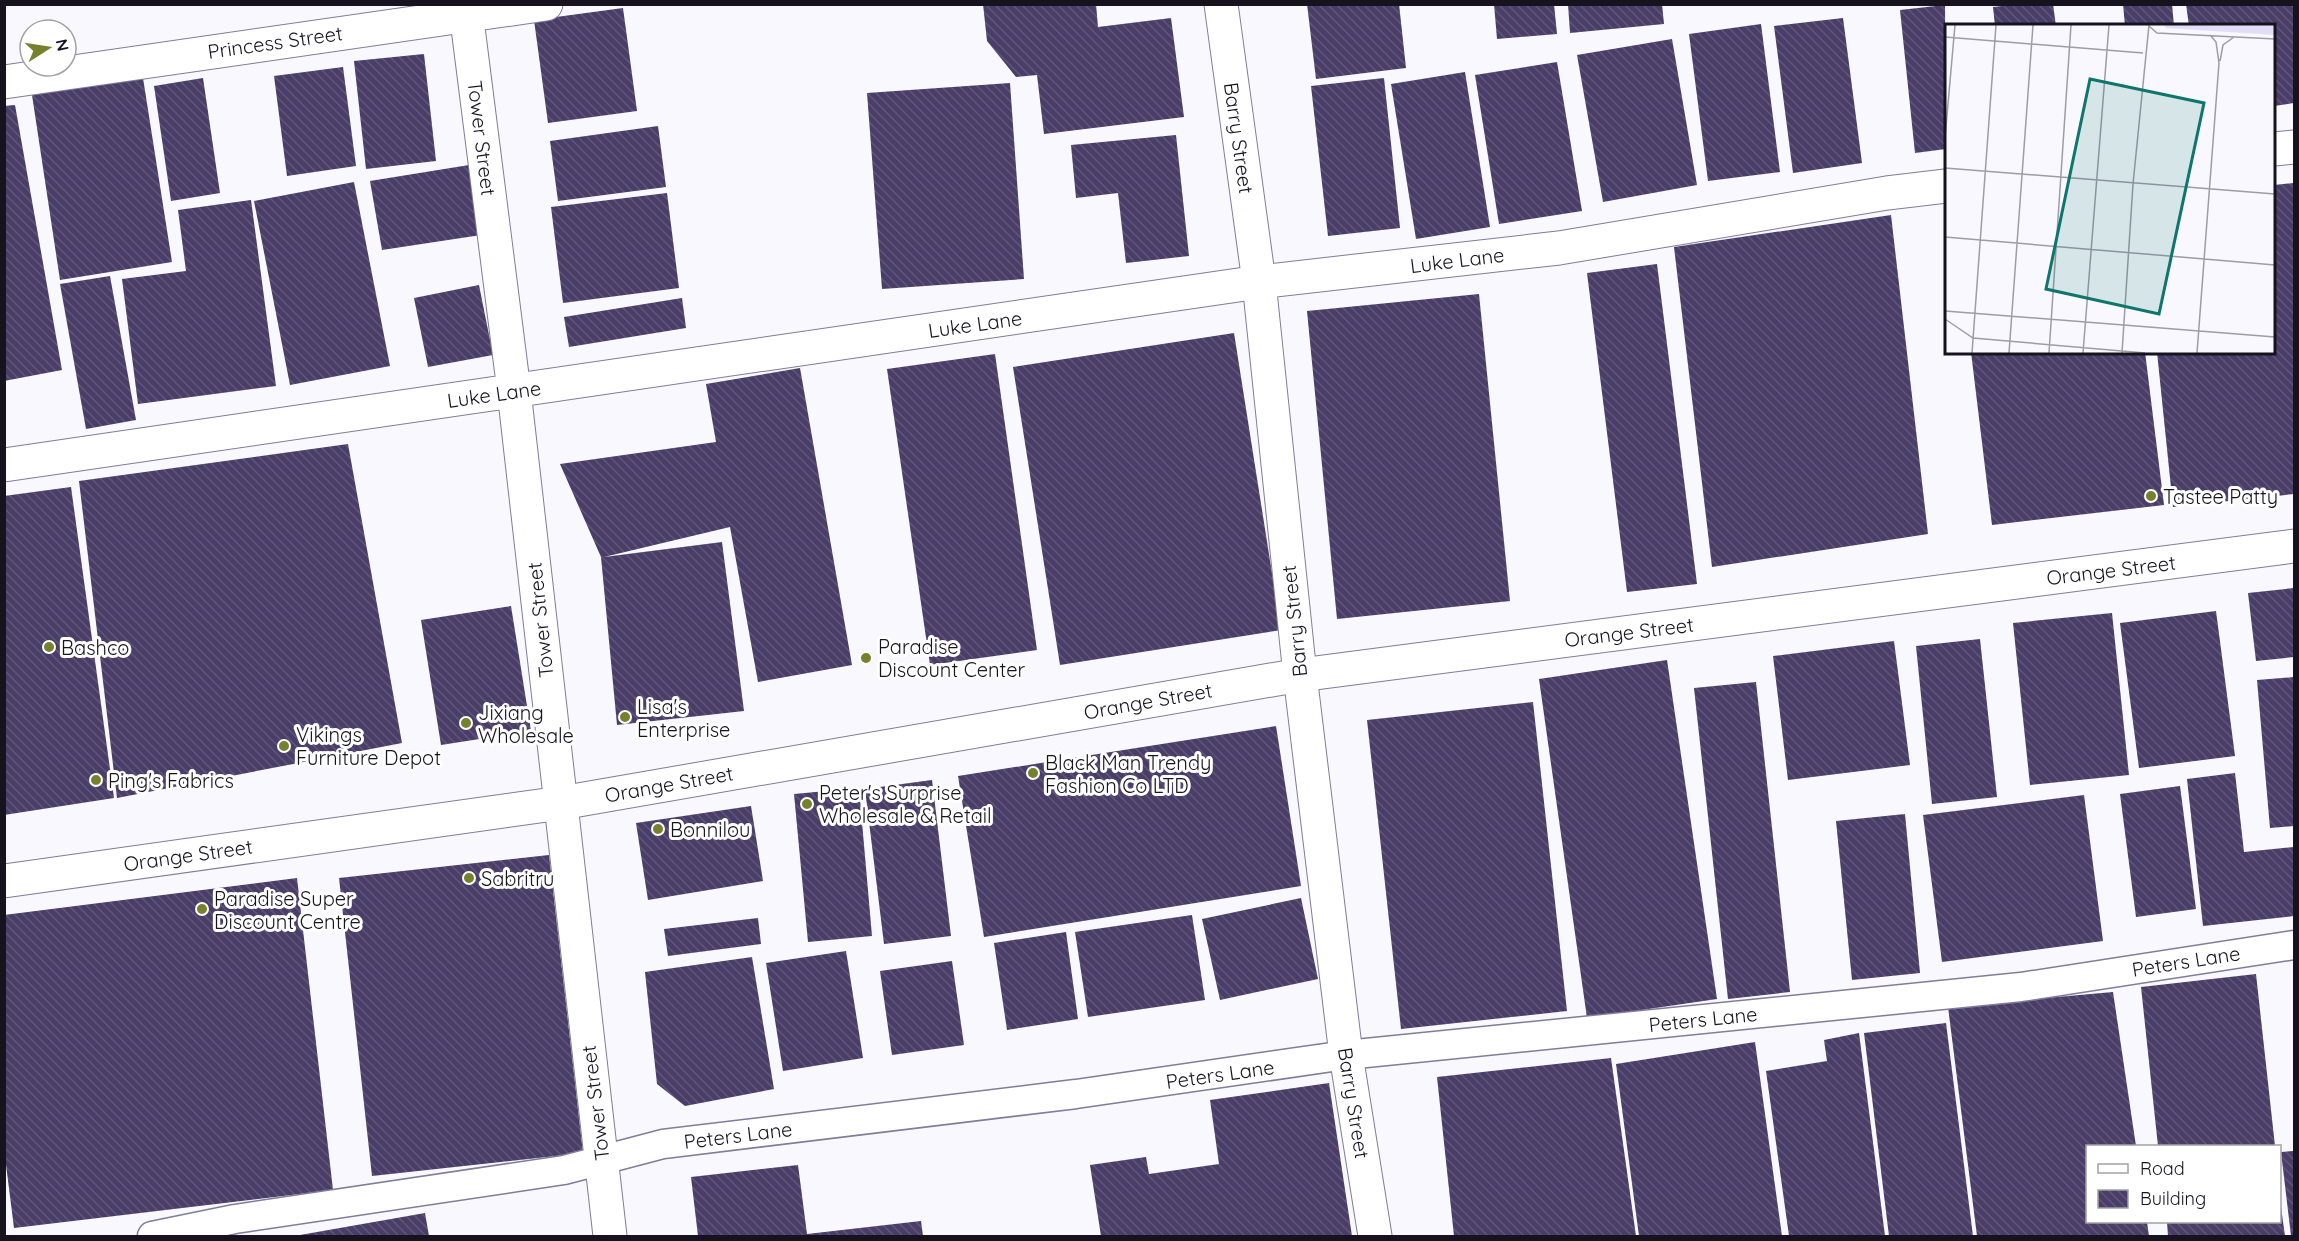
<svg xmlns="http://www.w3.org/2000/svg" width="2299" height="1241" font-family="Quicksand,sans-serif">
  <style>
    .building { fill: url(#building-back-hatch) }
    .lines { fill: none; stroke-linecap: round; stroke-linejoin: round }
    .lane-casing { stroke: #827b99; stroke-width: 31 }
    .street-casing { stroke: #827b99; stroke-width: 35 }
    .secondary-casing { stroke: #827b99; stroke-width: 35 }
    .lane { stroke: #fff; stroke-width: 28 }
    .street { stroke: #fff; stroke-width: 33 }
    .secondary { stroke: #fff; stroke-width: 33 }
    .poi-dot { fill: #76812e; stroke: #fff; stroke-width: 2 }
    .labels { text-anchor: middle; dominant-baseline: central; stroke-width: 6; stroke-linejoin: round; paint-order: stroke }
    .street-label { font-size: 20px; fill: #16131e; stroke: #fff }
    .poi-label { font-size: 20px; fill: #16131e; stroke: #fff; text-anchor: start }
    .inset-road { fill: none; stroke: #9e9ca4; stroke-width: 1.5 }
    .view { fill: #0f766e; fill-opacity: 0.15; stroke: #0f766e; stroke-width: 3 }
    .inset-edge { fill: none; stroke: #16131e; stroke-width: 3 }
  </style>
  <defs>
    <pattern id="building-back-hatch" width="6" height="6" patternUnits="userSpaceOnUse" patternTransform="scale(1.5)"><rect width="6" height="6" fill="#4a3d68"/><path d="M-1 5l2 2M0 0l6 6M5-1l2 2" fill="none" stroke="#605679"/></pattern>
  </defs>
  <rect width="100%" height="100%" fill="#f9f8fe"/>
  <path class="building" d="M 983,4 L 1096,4 L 1098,27 L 1171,18 L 1184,117 L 1044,134 L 1037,75 L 1016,77 L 987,41 Z
    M 1307,4 L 1399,4 L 1406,68 L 1316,79 Z
    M 1494,4 L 1554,4 L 1557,34 L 1497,39 Z
    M 1568,4 L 1662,4 L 1664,24 L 1570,33 Z
    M 2021,4 L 2053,4 L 2056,26 L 1995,26 L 1993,7 Z
    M 2123,4 L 2172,4 L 2174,26 L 2125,26 Z
    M 2186,4 L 2294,4 L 2294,103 L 2274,106 L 2274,26 L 2189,26 Z
    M 1945,5 L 1946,149 L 1915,153 L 1900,10 Z
    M 623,8 L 637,111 L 548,123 L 534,20 Z
    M 1843,18 L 1862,163 L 1793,173 L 1774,26 Z
    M 1761,24 L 1780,172 L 1708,181 L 1689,34 Z
    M 1672,39 L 1697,185 L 1603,202 L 1577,55 Z
    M 424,54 L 436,161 L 366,169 L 354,61 Z
    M 1557,62 L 1582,211 L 1499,224 L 1475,75 Z
    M 343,67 L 356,166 L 287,176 L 274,76 Z
    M 1465,72 L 1490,227 L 1416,239 L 1391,84 Z
    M 143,78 L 172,262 L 60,280 L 32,95 Z
    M 203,78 L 220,193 L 171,201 L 154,86 Z
    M 1384,78 L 1400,228 L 1328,236 L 1311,86 Z
    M 1010,83 L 1024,279 L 882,289 L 867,93 Z
    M 15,105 L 62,370 L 4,381 L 4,106 Z
    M 658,126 L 666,187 L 558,201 L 550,141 Z
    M 1176,135 L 1189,256 L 1126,263 L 1118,193 L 1076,198 L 1071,145 Z
    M 469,165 L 481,235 L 382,250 L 370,181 Z
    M 354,182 L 390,366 L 290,385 L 254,201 Z
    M 2294,183 L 2294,494 L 2173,507 L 2157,352 L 2274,352 L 2274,185 Z
    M 667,193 L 679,288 L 563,303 L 551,207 Z
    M 251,200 L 276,386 L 138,404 L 122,279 L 186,271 L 178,210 Z
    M 1891,215 L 1928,534 L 1712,567 L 1674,247 Z
    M 1657,264 L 1697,584 L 1627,592 L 1587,273 Z
    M 110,276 L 136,420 L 86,429 L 60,284 Z
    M 479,285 L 493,355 L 428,367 L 414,298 Z
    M 1479,294 L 1510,601 L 1337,619 L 1307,311 Z
    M 682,298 L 686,328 L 569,347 L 564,317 Z
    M 1234,333 L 1281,630 L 1060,665 L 1013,367 Z
    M 1971,352 L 2145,352 L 2164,505 L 1992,525 Z
    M 995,354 L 1037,650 L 930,665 L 887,369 Z
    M 800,368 L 852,665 L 758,682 L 730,527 L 604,557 L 722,542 L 744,711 L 617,725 L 601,557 L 560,464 L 716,442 L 706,384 Z
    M 348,444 L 402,743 L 117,798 L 79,481 Z
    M 71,487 L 114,798 L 4,815 L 4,496 Z
    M 2294,588 L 2294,657 L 2256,661 L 2248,593 Z
    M 511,606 L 531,731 L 441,745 L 421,620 Z
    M 2216,611 L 2235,756 L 2139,768 L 2120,623 Z
    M 2112,613 L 2129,775 L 2030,785 L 2013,623 Z
    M 1980,639 L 1997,797 L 1932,804 L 1916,646 Z
    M 1894,641 L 1910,765 L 1788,780 L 1773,656 Z
    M 1667,660 L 1717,999 L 1587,1018 L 1539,679 Z
    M 2294,677 L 2294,826 L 2270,828 L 2257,680 Z
    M 1756,682 L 1790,992 L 1728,999 L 1694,688 Z
    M 1533,702 L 1567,1011 L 1401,1029 L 1367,720 Z
    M 1276,726 L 1301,886 L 984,937 L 958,776 Z
    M 2235,773 L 2244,852 L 2294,847 L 2294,916 L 2203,926 L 2187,779 Z
    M 932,780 L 951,936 L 884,944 L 865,789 Z
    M 2180,786 L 2196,909 L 2136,917 L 2120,794 Z
    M 859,788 L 872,936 L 808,942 L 794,794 Z
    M 2084,795 L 2103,941 L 1942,962 L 1923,815 Z
    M 751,806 L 763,881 L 648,900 L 636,823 Z
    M 1905,814 L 1920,973 L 1852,980 L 1836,821 Z
    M 549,855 L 583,1153 L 372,1176 L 339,878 Z
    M 297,878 L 333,1190 L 14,1228 L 4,1149 L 4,915 Z
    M 1301,898 L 1318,979 L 1220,1000 L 1202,919 Z
    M 1192,915 L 1205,1000 L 1088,1017 L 1075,932 Z
    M 758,918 L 761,944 L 668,956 L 664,929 Z
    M 1066,932 L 1078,1019 L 1007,1030 L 994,943 Z
    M 846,951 L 863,1058 L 783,1071 L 766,963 Z
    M 752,957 L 774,1089 L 685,1106 L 657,1084 L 645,972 Z
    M 952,961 L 964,1045 L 892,1055 L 880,971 Z
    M 2256,974 L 2275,1146 L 2158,1146 L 2141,987 Z
    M 2113,992 L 2136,1146 L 2088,1146 L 2088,1222 L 2147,1222 L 2149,1236 L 1977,1236 L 1948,1007 Z
    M 1946,1023 L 1973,1236 L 1889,1236 L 1864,1033 Z
    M 1859,1033 L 1885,1236 L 1789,1236 L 1766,1071 L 1827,1061 L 1824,1040 Z
    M 1755,1042 L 1782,1236 L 1639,1236 L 1616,1064 Z
    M 1611,1058 L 1636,1236 L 1454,1236 L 1437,1077 Z
    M 1329,1083 L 1352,1236 L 1101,1236 L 1090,1165 L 1146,1157 L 1149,1174 L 1219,1164 L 1210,1100 Z
    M 2294,1151 L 2294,1236 L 2291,1236 L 2281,1152 Z
    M 798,1165 L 807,1234 L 921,1221 L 923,1236 L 698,1236 L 691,1177 Z
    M 2280,1200 L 2285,1236 L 2168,1236 L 2167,1222 L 2280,1222 Z
    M 425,1213 L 429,1236 L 300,1236 L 300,1235 Z"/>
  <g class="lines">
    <defs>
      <path id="lane" d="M 152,1236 L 235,1219 L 564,1170 L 663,1144 L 1076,1094 L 1346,1055 L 2021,987 L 2294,945"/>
      <path id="street" d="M 465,4 L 514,391 L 610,1236
        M 1221,4 L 1259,282 L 1300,675 L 1346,1055 L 1375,1236
        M 4,82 L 546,4
        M 2274,149 L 2294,147
        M 4,465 L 1259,282 L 1559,248 L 1887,193 L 1946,186"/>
      <path id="secondary" d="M 4,881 L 561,803 L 1300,675 L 2294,546"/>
    </defs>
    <use href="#lane" class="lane-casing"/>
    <use href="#street" class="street-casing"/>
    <use href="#secondary" class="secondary-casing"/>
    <use href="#lane" class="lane"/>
    <use href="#street" class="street"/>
    <use href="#secondary" class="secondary"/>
  </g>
  <g class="poi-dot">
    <circle cx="2151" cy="496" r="6"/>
    <circle cx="49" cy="647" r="6"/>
    <circle cx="866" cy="658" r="6"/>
    <circle cx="625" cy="717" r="6"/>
    <circle cx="466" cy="723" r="6"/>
    <circle cx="284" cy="746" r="6"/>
    <circle cx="1033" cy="773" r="6"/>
    <circle cx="96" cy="780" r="6"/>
    <circle cx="807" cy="804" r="6"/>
    <circle cx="658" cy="829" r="6"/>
    <circle cx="469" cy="878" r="6"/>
    <circle cx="202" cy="909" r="6"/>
  </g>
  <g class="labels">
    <g class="street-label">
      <text transform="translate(275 42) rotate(-8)">Princess Street</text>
      <text transform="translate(482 138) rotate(83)">Tower Street</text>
      <text transform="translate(1239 138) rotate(82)">Barry Street</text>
      <text transform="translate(1457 260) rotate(-7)">Luke Lane</text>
      <text transform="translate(975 324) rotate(-8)">Luke Lane</text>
      <text transform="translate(494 394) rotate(-8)">Luke Lane</text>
      <text transform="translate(2111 570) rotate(-7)">Orange Street</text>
      <text transform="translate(540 620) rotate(-96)">Tower Street</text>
      <text transform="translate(1294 621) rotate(-96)">Barry Street</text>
      <text transform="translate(1629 632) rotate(-7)">Orange Street</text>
      <text transform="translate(1148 701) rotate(-10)">Orange Street</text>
      <text transform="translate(669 784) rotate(-10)">Orange Street</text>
      <text transform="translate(188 855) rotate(-8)">Orange Street</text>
      <text transform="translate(2186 961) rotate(-9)">Peters Lane</text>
      <text transform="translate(1703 1019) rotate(-6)">Peters Lane</text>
      <text transform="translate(1220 1074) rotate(-8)">Peters Lane</text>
      <text transform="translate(595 1103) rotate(-97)">Tower Street</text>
      <text transform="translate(1354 1103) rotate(81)">Barry Street</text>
      <text transform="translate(738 1135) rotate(-7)">Peters Lane</text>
    </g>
    <g class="poi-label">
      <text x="2163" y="496">Tastee Patty</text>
      <text x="878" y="646">Paradise<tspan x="878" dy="23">Discount Center</tspan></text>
      <text x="61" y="647">Bashco</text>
      <text x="637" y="706">Lisa's<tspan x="637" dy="23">Enterprise</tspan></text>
      <text x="478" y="712">Jixiang<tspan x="478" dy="23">Wholesale</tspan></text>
      <text x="296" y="734">Vikings<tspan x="296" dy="23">Furniture Depot</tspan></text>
      <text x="1045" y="762">Black Man Trendy<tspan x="1045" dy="23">Fashion Co LTD</tspan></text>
      <text x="108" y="780">Ping's Fabrics</text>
      <text x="819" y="792">Peter's Surprise<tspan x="819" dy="23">Wholesale &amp; Retail</tspan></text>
      <text x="670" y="829">Bonnilou</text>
      <text x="481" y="878">Sabritru</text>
      <text x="214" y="898">Paradise Super<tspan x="214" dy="23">Discount Centre</tspan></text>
    </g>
  </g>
  <g transform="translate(1945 24)">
    <rect width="330" height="330" fill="#f9f8fe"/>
    <path d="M 219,1 L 330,1 L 330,11 L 221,4 Z" fill="#e4ddf9"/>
    <path class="inset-road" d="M 204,2 L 212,9 L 330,15M 0,13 L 198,29M 275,37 L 278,21 L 289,13M 0,114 L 10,1M 0,144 L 330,170M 0,213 L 330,241M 0,287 L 330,313M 0,295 L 28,314 L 200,329M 27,329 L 51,1M 64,329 L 88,1M 104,329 L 126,1M 138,329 L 164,1M 177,329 L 188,160 L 204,1M 252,329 L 274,39 L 271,18 L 265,11"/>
    <path class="view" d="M 145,55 L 259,79 L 214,290 L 101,265 Z"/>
    <rect width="330" height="330" class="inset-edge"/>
  </g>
  <rect width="2299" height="1241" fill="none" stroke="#16131e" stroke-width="12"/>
  <rect x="2086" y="1145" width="195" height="78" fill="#ffffff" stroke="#a2a1a5" stroke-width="1.5"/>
  <rect x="2098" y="1164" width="30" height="9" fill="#ffffff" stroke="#a2a1a5" stroke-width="1.5"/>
  <text x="2140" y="1175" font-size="18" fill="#16131e">Road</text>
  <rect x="2098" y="1190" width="30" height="18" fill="url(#building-back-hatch)" stroke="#a2a1a5" stroke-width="1.5"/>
  <text x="2140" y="1205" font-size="18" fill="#16131e">Building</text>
  <g transform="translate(48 48) rotate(78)"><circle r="28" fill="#ffffff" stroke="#a2a1a5" stroke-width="1.5"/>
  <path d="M0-4.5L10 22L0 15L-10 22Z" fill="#76812e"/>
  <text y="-9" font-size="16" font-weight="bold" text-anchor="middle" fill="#16131e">N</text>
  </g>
</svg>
